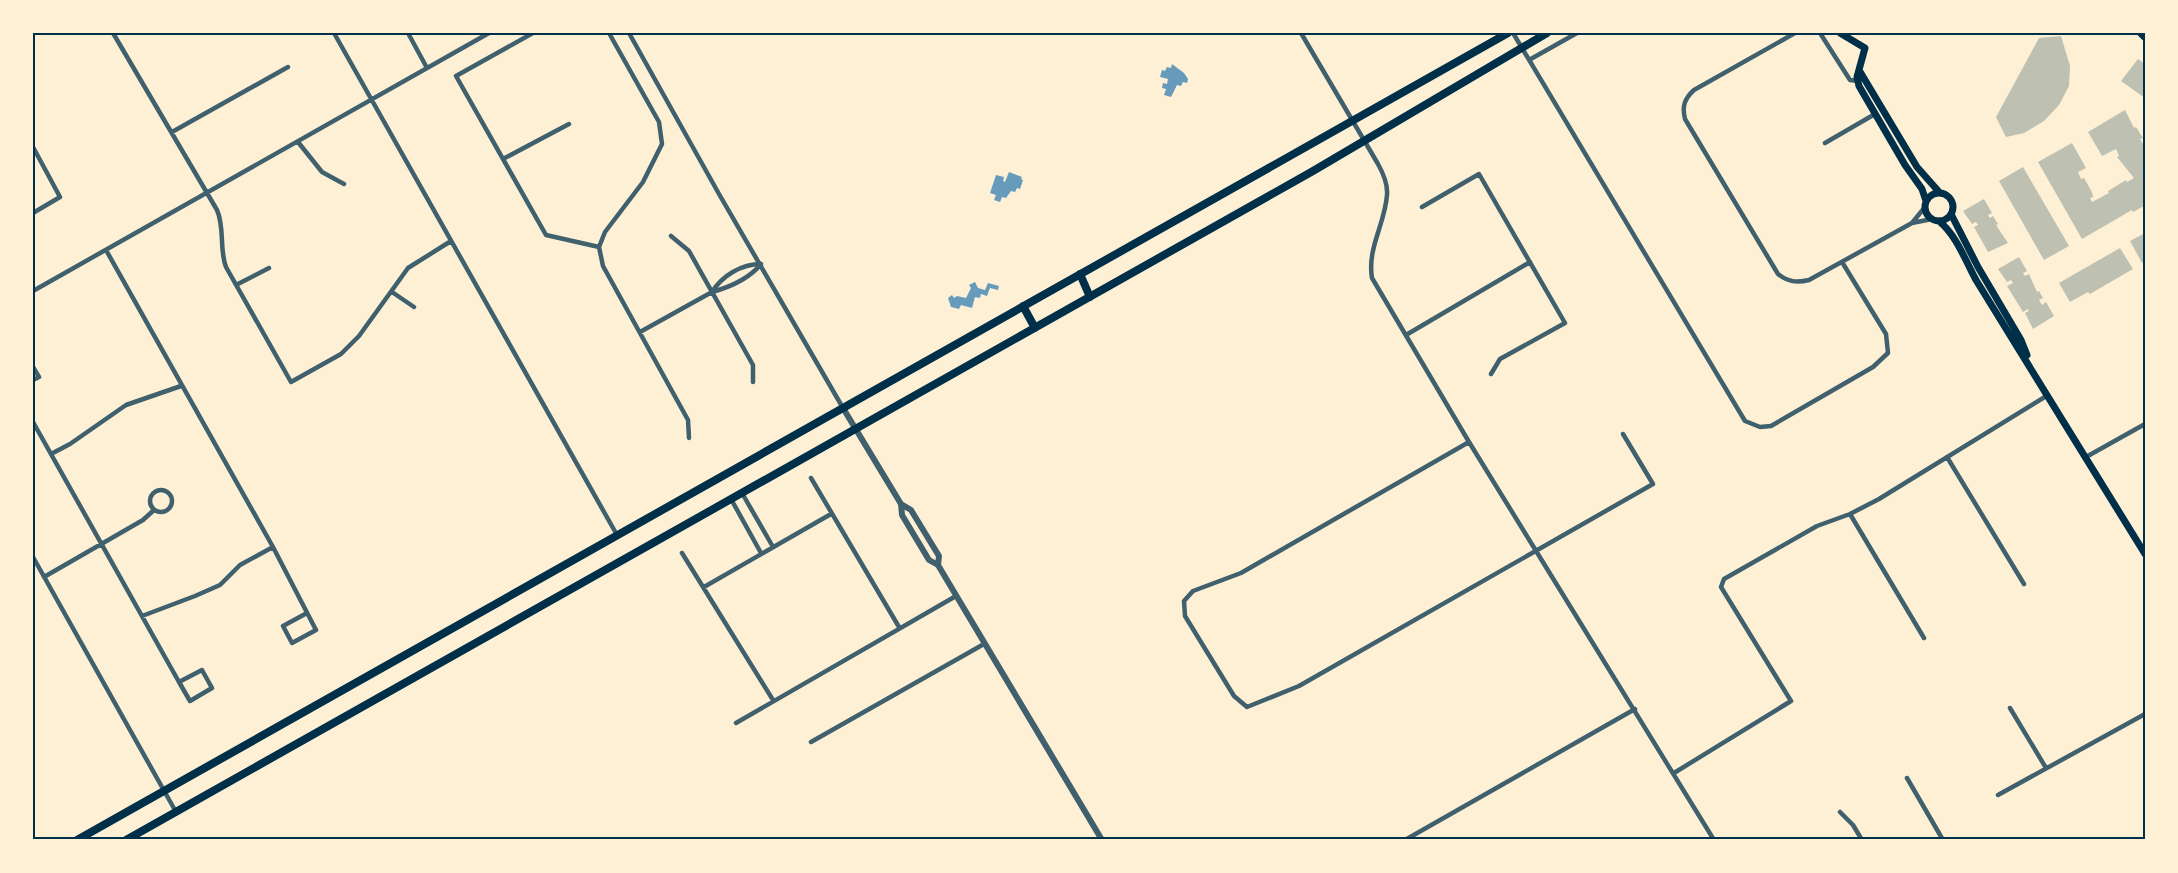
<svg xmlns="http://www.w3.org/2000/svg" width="2178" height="873" font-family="Bitter,serif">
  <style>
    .water { fill: #669bbc }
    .building { fill: #bec0b2 }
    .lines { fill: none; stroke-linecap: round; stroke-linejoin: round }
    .minor { stroke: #3f606c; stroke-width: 4.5 }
    .tertiary { stroke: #3f606c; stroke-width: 6 }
    .secondary { stroke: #003049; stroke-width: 7 }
    .primary { stroke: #003049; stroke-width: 8 }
    .neatline { fill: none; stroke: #003049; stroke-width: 2 }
  </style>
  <rect width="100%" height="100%" fill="#fdf0d5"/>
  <path class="water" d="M 1172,64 L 1184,73 L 1188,79 L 1187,83 L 1183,82 L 1181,86 L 1177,85 L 1171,97 L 1164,95 L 1166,89 L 1162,88 L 1163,83 L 1167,84 L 1168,79 L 1160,77 L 1162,70 L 1165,71 L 1167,67 L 1171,68 Z
    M 1009,172 L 1022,177 L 1021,179 L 1023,180 L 1020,189 L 1017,188 L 1015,192 L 1011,191 L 1006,198 L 1002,197 L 1000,202 L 994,200 L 996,195 L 990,193 L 996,175 L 1004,177 L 1003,181 L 1005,182 Z
    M 975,282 L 978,288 L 985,290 L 988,283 L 999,286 L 998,290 L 990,288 L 987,296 L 981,294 L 980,298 L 975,297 L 972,308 L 961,305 L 959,309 L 951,307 L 948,298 L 952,295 L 954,298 L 957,296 L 966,298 L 971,288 L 969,285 Z"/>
  <path class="building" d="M 2061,36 L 2070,66 L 2069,86 L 2059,105 L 2044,121 L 2024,133 L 2006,137 L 1996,117 L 2039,38 Z
    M 2138,59 L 2145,64 L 2145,98 L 2121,81 Z
    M 2125,110 L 2134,128 L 2136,127 L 2143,138 L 2140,139 L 2145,147 L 2144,206 L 2133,212 L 2132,210 L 2082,239 L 2038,162 L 2072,143 L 2086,168 L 2078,172 L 2081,179 L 2084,178 L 2092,192 L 2093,197 L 2090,198 L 2092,202 L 2109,193 L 2108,191 L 2126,180 L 2127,182 L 2134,178 L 2117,157 L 2119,156 L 2116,149 L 2102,156 L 2088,132 Z
    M 2023,167 L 2069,246 L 2044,260 L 1999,181 Z
    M 1984,199 L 1992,213 L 1988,215 L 1990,218 L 1993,216 L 1998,224 L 1996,225 L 2008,243 L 1988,252 L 1974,227 L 1978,225 L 1976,222 L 1972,224 L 1963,211 Z
    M 2145,233 L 2145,261 L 2142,263 L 2130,241 Z
    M 2120,248 L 2133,269 L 2090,294 L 2088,292 L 2070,302 L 2059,283 Z
    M 2019,257 L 2027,271 L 2023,273 L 2025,276 L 2029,274 L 2037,292 L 2039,291 L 2043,298 L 2039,300 L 2042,305 L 2046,302 L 2054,316 L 2033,329 L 2025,313 L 2029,311 L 2028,309 L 2023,312 L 2007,286 L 2013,283 L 2011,280 L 2007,282 L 1998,269 Z"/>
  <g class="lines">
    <path class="minor" d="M 113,33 L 217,210 C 225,228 219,249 226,267 L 291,382 L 341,354 L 359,336 L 408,268 L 451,241
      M 334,33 L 617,535
      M 408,33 L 427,68
      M 533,33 L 456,76 L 546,235 L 599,247
      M 629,33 L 719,194 L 843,408
      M 1301,33 L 1378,164 C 1383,173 1388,184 1387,195 C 1385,224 1367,248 1372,278 L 1469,442 L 1714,840
      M 1513,33 L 1745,421 L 1760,427 L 1771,426 L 1873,367 L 1888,353 L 1886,334 L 1842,262
      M 1795,33 L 1694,90 C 1684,99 1682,107 1685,119 L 1778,274 C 1788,282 1797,283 1809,280 L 1912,223 L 1932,219
      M 1820,33 L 1850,80 L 1858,81
      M 1529,60 L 1577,33
      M 172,132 L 288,67
      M 298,142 L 322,172 L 344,184
      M 1825,143 L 1875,114
      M 33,147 L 60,197 L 33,213
      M 503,159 L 569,124
      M 1422,207 L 1479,174 L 1565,323 L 1500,359 L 1491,374
      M 1912,223 L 1925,207
      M 671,236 L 689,251 L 753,365 L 753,382
      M 599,247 L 605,232 L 643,182 L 662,144 L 659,122 L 609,33
      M 599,247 L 603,266 L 688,420 L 689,438
      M 106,250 L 273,547 L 316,630 L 292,643 L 283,626 L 307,613
      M 236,285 L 269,268
      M 33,291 L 489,33
      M 392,292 L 414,307
      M 712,292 C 722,276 741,264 761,264
      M 640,332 L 712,292 C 730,287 749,279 761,264
      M 1406,335 L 1530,262
      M 33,367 L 39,377 L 33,380
      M 33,422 L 179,682
      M 1469,442 L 1241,573 L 1193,591 L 1184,601 L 1185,616 L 1234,696 L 1247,707 L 1299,686 L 1653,484 L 1623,434
      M 51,454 L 70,444 L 126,405 L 181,386
      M 1947,457 L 2024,584
      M 2086,457 L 2145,424
      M 811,478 L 899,627
      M150 501a11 11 0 1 1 22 0a11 11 0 1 1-22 0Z
      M 742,493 L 773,547
      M 731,499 L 761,553
      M 1850,514 L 1924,638
      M 682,553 L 773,700
      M 33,557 L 176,812
      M 44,577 L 143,520 L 154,510
      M 704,587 L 831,514
      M 142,616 L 195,596 L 220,585 L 240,565 L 273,547
      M 202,670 L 212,688 L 190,701 L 179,682 Z
      M 2010,708 L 2046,768
      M 736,723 L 956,596
      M 811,742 L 984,644
      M 1674,773 L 1791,701 L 1721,587 L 1724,579 L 1817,526 L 1850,514 L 1879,499 L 2048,395
      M 1907,778 L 1943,840
      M 1998,795 L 2145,714
      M 1840,812 L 1853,825 L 1862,840
      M 1405,840 L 1635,709"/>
    <path class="tertiary" d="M 843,408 L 901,504 L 902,515 L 929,560 L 938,565 L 1102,840
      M 901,504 L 911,510 L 939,556 L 938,565"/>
    <path class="secondary" d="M 1840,33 L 1865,48 L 1857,77 L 1859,86 L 1905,165 L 1922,189 L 1926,201
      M 1859,70 L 1917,167 L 1940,193
      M1925 207a14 14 0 1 1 28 0a14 14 0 1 1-28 0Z
      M 1951,214 L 1978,267 L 2021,340 L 2027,355
      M 1939,221 C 1957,236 1965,260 1976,280 L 2145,554"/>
    <path class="primary" d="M 2141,33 L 2145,37
      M 1080,274 L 1090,297
      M 1023,306 L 1035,328
      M 77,840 L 1508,33
      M 126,840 L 1313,171 L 1547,33"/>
  </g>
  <rect width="2178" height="873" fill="none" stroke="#fdf0d5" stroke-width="69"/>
  <rect x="34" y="34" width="2110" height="804" class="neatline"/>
</svg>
